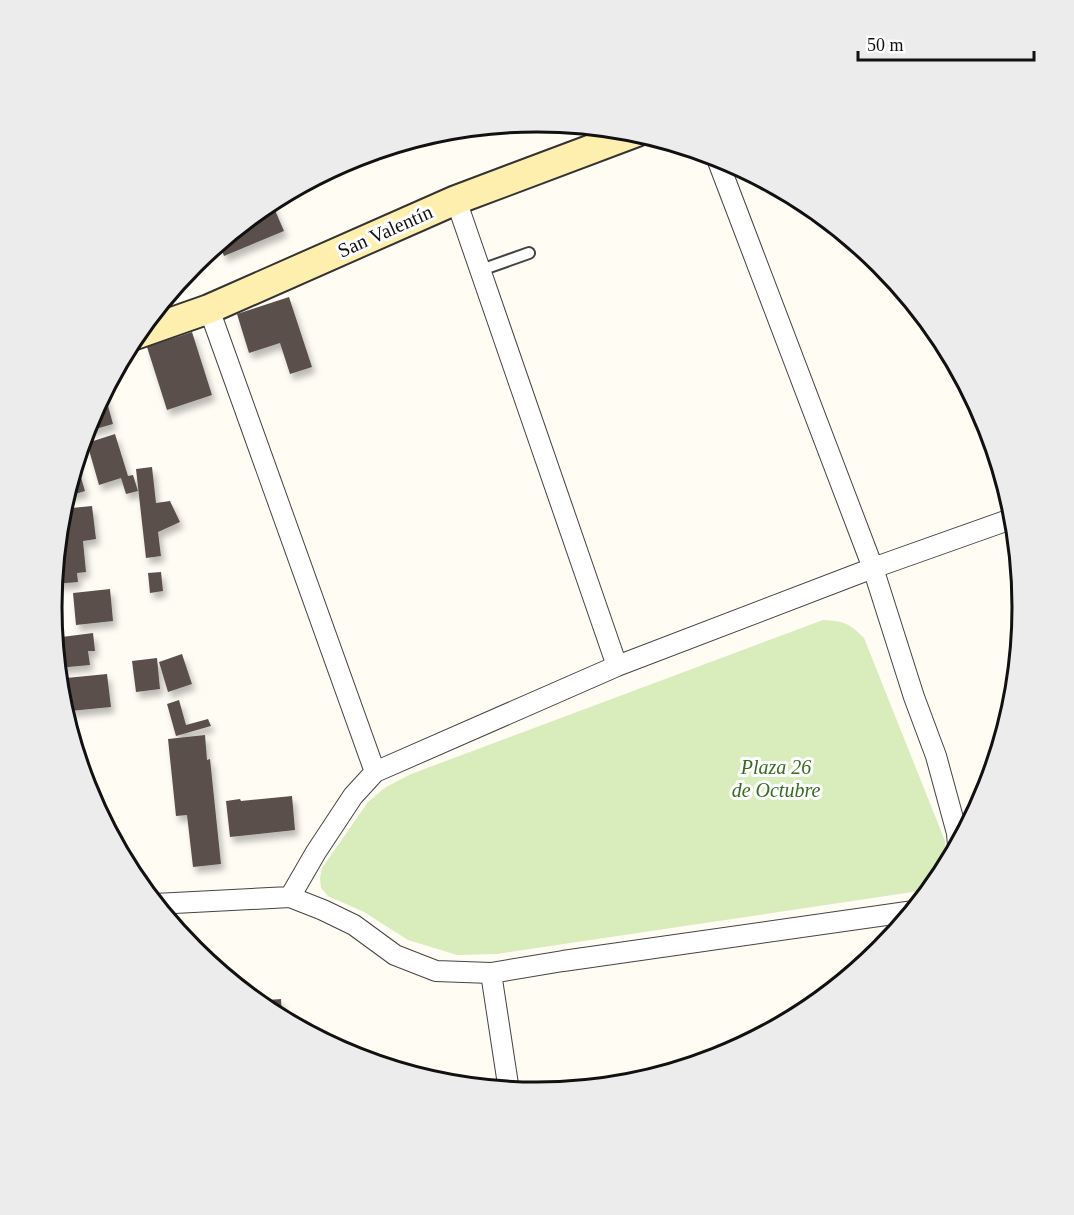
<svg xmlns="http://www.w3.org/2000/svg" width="1074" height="1215" font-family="Georgia,serif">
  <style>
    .green { fill: #d9ecbc }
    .building { fill: #5a504c; filter: url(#shadow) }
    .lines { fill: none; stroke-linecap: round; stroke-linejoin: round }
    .lane-casing { stroke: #444; stroke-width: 14 }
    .street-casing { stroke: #444; stroke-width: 22 }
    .secondary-casing { stroke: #333; stroke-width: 32 }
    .lane { stroke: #fff; stroke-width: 10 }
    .street { stroke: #fff; stroke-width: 20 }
    .secondary { stroke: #ffefaf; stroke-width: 28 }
    .labels { text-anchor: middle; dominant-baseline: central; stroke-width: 6; stroke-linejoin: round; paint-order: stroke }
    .street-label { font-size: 20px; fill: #111; stroke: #fff }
    .park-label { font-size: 20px; font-style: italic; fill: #356c1e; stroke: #fff }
    .rim { fill: none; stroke: #111; stroke-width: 3 }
  </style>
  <defs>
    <filter id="shadow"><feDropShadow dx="3.5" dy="6" stdDeviation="3" flood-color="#0004"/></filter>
  </defs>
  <rect width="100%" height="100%" fill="#fffcf4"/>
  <path class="green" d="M 823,620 C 844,621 849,623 864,638 L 945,841 C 946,867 947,873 926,890 L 497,954 L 457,955 L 408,940 L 364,912 L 328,896 L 321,888 L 320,878 L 322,868 L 368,802 L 386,787 L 411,774 Z"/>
  <path class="building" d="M 271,201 L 284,231 L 224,256 L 219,243 Z
    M 289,297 L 312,367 L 290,374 L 280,343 L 249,353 L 237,314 Z
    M 192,332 L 212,395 L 167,410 L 147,347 Z
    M 104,391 L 113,424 L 85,432 L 88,421 Z
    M 115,434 L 128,476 L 133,475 L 138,491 L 126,494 L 121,478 L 99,485 L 87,443 Z
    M 76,461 L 85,491 L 65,497 Z
    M 152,467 L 156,503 L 170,501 L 180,522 L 158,532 L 161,556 L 146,558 L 136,469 Z
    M 92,506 L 96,539 L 83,541 L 86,572 L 77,573 L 78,582 L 55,584 L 54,577 L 61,509 Z
    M 161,572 L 163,591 L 150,593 L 148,573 Z
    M 110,589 L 113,621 L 76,625 L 73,593 Z
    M 93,633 L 95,651 L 88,651 L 90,665 L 57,668 L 54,638 Z
    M 182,654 L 192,684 L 168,692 L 159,662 Z
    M 157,658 L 160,689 L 136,692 L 132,661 Z
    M 107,674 L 111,707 L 70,711 L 66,678 Z
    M 179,700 L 186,725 L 208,719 L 211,726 L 176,736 L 167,704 Z
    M 205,735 L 207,760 L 210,759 L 221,864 L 193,867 L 187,815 L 176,816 L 168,739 Z
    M 292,796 L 295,830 L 230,837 L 226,801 L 240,799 L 241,801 Z
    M 281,999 L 282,1017 L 278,1018 L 267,1011 L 254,1001 Z"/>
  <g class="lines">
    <defs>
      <path id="lane" d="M 481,270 L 529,253"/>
      <path id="street" d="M 716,156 L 873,568 L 914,697 L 936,756 L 957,833 L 958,846
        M 456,200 L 617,666
        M 209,309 L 375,772
        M 290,897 L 316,852 L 353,796 L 375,772 L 617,666 L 873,568 L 1014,518
        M 155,904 L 290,897 L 323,910 L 354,925 L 395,955 L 436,971 L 491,973 L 563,961 L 914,911
        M 491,973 L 509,1091"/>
      <path id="secondary" d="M 135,335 L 209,309 L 456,200 L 637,132"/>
    </defs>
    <use href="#lane" class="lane-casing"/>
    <use href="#street" class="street-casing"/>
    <use href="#secondary" class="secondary-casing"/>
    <use href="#lane" class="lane"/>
    <use href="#street" class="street"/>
    <use href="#secondary" class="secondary"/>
  </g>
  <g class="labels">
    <g class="street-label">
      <text transform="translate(385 231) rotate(-24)">San Valentín</text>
    </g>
    <g class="park-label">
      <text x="776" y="767">Plaza 26<tspan x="776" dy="23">de Octubre</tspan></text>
    </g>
  </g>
  <path d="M0 0H1074V1215H0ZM62 607a475 475 0 1 1 950 0a475 475 0 1 1-950 0Z" fill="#ececec" fill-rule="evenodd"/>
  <path class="rim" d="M62 607a475 475 0 1 1 950 0a475 475 0 1 1-950 0Z"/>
  <path d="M858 51v9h176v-9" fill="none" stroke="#111111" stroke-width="3"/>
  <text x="867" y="51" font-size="18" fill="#111111" stroke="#ffffff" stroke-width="4.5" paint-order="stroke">50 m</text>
</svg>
